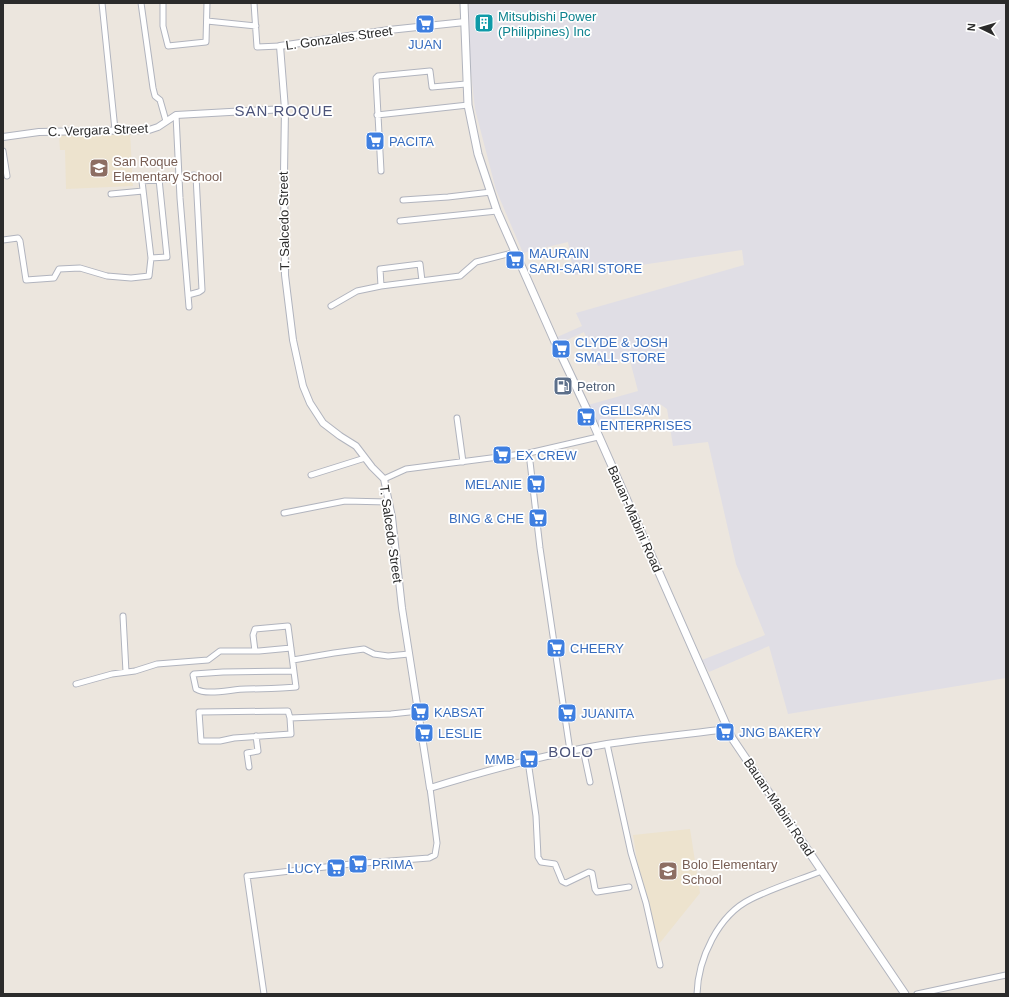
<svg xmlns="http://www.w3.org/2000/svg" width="1009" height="997" font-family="Arial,sans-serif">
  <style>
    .industrial { fill: #e0dee5 }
    .education { fill: #ede3ce }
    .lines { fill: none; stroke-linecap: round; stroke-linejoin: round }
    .minor-casing { stroke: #b1b4be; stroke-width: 7 }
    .tertiary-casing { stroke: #b1b4be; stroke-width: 8 }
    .secondary-casing { stroke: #b1b4be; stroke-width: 9 }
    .minor { stroke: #fff; stroke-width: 5 }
    .tertiary { stroke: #fff; stroke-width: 6 }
    .secondary { stroke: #fff; stroke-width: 7 }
    .labels { text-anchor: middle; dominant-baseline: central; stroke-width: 3.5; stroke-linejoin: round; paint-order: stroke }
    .culture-label { font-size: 13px; fill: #0d838f; stroke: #fff; text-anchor: start }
    .street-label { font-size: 13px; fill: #2b2b2b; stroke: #fff }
    .shop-label { font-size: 13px; fill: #366cbe; stroke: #fff; text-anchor: start }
    .education-label { font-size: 13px; fill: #785e54; stroke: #fff; text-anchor: start }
    .service-label { font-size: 13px; fill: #4e5e75; stroke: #fff; text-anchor: start }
    .quarter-label { font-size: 15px; letter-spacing: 1px; fill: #4c547a; stroke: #fff }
  </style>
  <rect width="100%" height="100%" fill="#ece6de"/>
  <path class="industrial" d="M 469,3 L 1006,3 L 1006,678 L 788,714 L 769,646 L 709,672 L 702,660 L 765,635 L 736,564 L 708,442 L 673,446 L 667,409 L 660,404 L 595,425 L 588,405 L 638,391 L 629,357 L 598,366 L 584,332 L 558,344 L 555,338 L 582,326 L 576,313 L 744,265 L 742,250 L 574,275 L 568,242 L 523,253 L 496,190 L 475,109 L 469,55 Z"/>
  <path class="education" d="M 130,132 L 133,186 L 66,189 L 65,150 L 60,150 L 59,135 Z
    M 690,829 L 700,893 L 659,944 L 642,892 L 633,835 Z"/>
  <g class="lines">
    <defs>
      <path id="minor" d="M 102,3 L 115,130
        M 141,3 L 153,88 L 155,96 L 160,100 L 166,121
        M 163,3 L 163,26 L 168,46 L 206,42 L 207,3
        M 254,3 L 257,47 L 280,46
        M 207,21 L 256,26
        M 176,115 L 180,198 L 189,307
        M 377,115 L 468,105
        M 3,151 L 7,176
        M 381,171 L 376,78 L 378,76 L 430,71 L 432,87 L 466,84
        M 111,194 L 143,191
        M 403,200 L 448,197 L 491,192
        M 400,221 L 497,211
        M 3,240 L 18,238 L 20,241 L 26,280 L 54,278 L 59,269 L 80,268 L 107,276 L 131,278 L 149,276 L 151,258 L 142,181 L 179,178 L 194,175 L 196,176 L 202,290 L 199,292 L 188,295
        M 151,258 L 167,257 L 159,179
        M 381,286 L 380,269 L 420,264 L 422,281
        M 331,306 L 357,291 L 381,286 L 460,276 L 476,262 L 516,252
        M 457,418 L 463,462
        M 529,453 L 540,548 L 570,751
        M 311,475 L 365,458
        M 384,479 L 406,469 L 529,453 L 598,437
        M 284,513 L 345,501 L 388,502
        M 123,616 L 126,672
        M 255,651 L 253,635 L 255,629 L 288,626 L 296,687 C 279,688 263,689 246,689 C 232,689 207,696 196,689 L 193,675 L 194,674 L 223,672 L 294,671
        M 293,660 L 334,653 L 364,649 L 374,654 L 388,656 L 409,654
        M 76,684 L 112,674 L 135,671 L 157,664 L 208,660 L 220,651 L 259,651 L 291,648
        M 290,718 L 291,734 L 234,738 L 220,741 L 201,741 L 199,712 L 288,711 L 290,718 L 391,714 L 419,711
        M 607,744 L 631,853 L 646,903 L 660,965
        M 583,749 L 590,782
        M 528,761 L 536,816 L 538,857 L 541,862 L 555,864 L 562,881 L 566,883 L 589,872 L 592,873 L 595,889 L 597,892 L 629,887
        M 249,767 L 247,753 L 258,751 L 256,736
        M 264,994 L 247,876 L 351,864 L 429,858 L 435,855 L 437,843 L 430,788
        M 697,994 C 698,959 718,915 751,899 C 773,888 799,880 822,871
        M 917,994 L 1006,975"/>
      <path id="tertiary" d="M 465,22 L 389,30 L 280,46 L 285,109 L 284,173 L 285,275 L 293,340 L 303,386 L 310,403 L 323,423 L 340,436 L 356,446 L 372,467 L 384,479 L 392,517 L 402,608 L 430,788 C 488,770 547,754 607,744 C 647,738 688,734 728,729
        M 3,137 L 39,132 L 149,130 L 158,127 L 176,115 L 285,109"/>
      <path id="secondary" d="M 464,3 L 468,105 L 478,154 L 497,211 L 555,342 L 589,414 L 732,738 L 905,994"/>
    </defs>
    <use href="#minor" class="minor-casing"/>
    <use href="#tertiary" class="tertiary-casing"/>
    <use href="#secondary" class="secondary-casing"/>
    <use href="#minor" class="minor"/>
    <use href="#tertiary" class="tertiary"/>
    <use href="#secondary" class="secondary"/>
  </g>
  <defs>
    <symbol id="building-square" viewBox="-11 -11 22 22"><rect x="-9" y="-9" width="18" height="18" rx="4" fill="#0f9aa8" stroke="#fff"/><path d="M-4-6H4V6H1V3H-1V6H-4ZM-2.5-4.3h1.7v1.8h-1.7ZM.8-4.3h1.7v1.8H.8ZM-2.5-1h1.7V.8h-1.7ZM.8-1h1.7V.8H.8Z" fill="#fff"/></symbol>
    <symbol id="supermarket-square" viewBox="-11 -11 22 22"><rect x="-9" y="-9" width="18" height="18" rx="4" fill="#3f7fe0" stroke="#fff"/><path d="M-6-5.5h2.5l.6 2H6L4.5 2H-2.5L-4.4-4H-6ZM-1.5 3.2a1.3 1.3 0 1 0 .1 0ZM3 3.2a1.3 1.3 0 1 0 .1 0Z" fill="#fff"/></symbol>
    <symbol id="school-square" viewBox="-11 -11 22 22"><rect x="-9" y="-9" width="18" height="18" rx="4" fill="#8d6e63" stroke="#fff"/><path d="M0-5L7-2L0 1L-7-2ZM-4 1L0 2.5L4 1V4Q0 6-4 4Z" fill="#fff"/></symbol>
    <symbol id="fuel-square" viewBox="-11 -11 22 22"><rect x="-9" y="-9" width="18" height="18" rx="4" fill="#5c6f8a" stroke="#fff"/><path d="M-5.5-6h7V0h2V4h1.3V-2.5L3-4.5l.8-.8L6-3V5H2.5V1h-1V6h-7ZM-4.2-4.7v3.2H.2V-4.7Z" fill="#fff"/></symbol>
  </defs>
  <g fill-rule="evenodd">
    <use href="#building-square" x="473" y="12" width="22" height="22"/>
    <use href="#supermarket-square" x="414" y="13" width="22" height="22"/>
    <use href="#supermarket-square" x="364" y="130" width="22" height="22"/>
    <use href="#school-square" x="88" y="157" width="22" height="22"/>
    <use href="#supermarket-square" x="504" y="249" width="22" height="22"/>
    <use href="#supermarket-square" x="550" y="338" width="22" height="22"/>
    <use href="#fuel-square" x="552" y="375" width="22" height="22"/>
    <use href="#supermarket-square" x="575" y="406" width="22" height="22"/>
    <use href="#supermarket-square" x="491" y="444" width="22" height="22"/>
    <use href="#supermarket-square" x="525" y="473" width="22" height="22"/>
    <use href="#supermarket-square" x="527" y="507" width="22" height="22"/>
    <use href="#supermarket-square" x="545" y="637" width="22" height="22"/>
    <use href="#supermarket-square" x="409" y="701" width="22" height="22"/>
    <use href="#supermarket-square" x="556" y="702" width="22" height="22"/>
    <use href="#supermarket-square" x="714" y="721" width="22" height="22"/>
    <use href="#supermarket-square" x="413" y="722" width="22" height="22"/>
    <use href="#supermarket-square" x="518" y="748" width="22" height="22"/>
    <use href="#supermarket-square" x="347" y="853" width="22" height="22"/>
    <use href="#supermarket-square" x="325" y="857" width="22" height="22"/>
    <use href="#school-square" x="657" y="860" width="22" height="22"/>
  </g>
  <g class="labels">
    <g class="culture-label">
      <text x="498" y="16">Mitsubishi Power<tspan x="498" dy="15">(Philippines) Inc</tspan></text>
    </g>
    <g class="street-label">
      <text transform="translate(339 38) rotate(-8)">L. Gonzales Street</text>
      <text transform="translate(98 130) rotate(-2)">C. Vergara Street</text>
      <text transform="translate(284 221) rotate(-91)">T. Salcedo Street</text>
      <text transform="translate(635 519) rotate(66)">Bauan-Mabini Road</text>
      <text transform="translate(391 534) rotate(82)">T. Salcedo Street</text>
      <text transform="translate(779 807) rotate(56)">Bauan-Mabini Road</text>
    </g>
    <g class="shop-label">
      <text x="425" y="44" text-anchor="middle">JUAN</text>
      <text x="389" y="141">PACITA</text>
      <text x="529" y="253">MAURAIN<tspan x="529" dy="15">SARI-SARI STORE</tspan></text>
      <text x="575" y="342">CLYDE &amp; JOSH<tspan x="575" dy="15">SMALL STORE</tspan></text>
      <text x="600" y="410">GELLSAN<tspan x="600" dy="15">ENTERPRISES</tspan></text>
      <text x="516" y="455">EX CREW</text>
      <text x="522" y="484" text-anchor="end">MELANIE</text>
      <text x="524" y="518" text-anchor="end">BING &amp; CHE</text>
      <text x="570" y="648">CHEERY</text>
      <text x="434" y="712">KABSAT</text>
      <text x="581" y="713">JUANITA</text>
      <text x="739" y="732">JNG BAKERY</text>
      <text x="438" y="733">LESLIE</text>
      <text x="515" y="759" text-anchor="end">MMB</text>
      <text x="372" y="864">PRIMA</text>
      <text x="322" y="868" text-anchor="end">LUCY</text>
    </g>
    <g class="education-label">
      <text x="113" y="161">San Roque<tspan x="113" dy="15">Elementary School</tspan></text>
      <text x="682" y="864">Bolo Elementary<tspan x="682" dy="15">School</tspan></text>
    </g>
    <g class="service-label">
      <text x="577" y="386">Petron</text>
    </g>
    <g class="quarter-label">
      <text x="284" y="110">SAN ROQUE</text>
      <text x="571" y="751">BOLO</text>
    </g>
  </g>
  <rect width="1009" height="997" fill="none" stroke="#2b2b2b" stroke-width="8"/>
  <g transform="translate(981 28) rotate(275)" stroke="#ffffff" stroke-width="3" paint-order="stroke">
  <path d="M0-3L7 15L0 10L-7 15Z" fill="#2b2b2b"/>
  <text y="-6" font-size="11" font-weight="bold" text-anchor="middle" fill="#2b2b2b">N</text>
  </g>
</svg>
